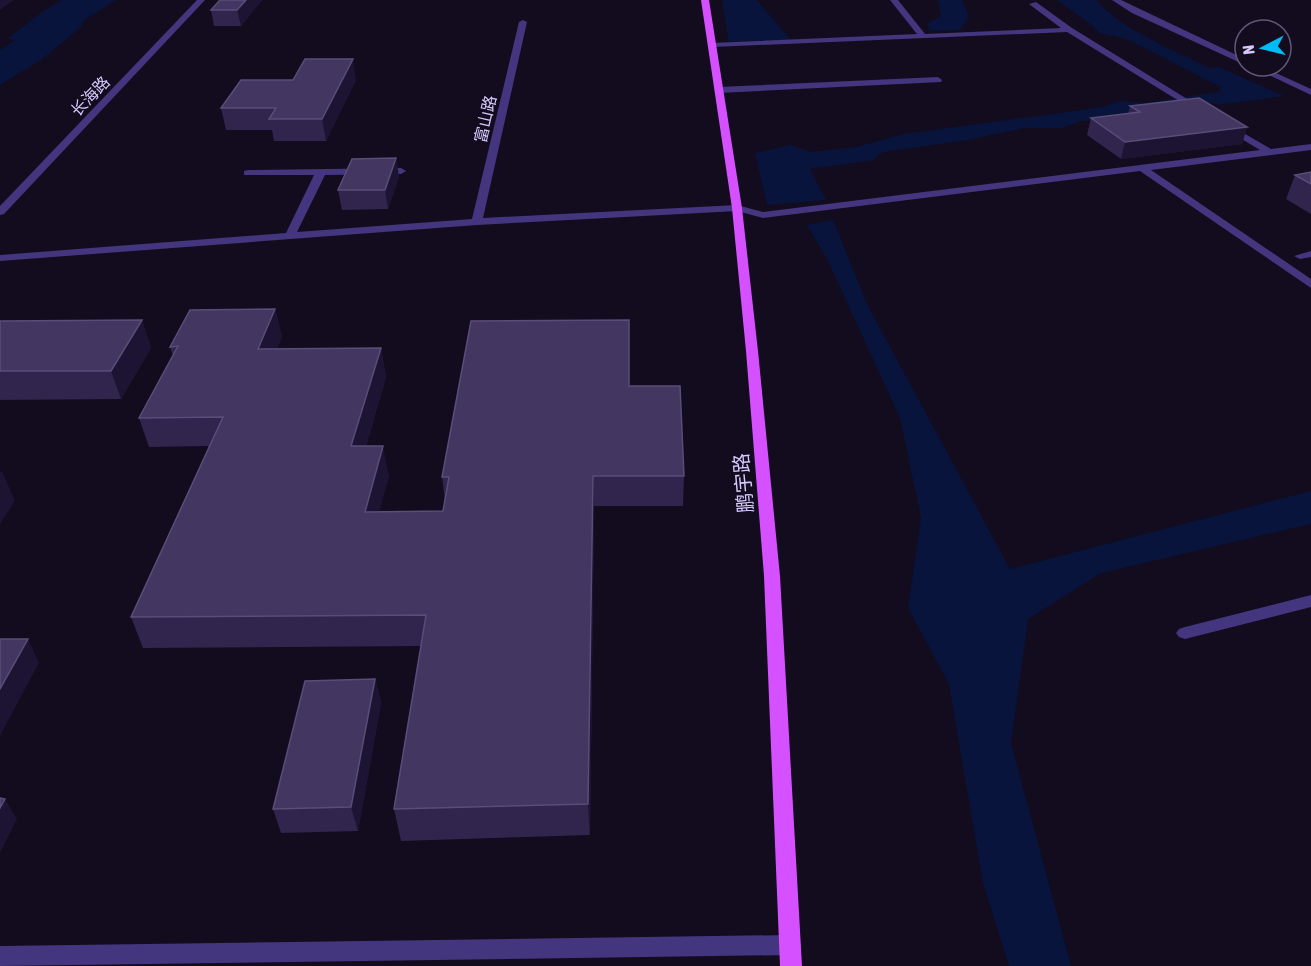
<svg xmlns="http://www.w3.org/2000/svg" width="1311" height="966" font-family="'Asap Condensed','Noto Sans SC',sans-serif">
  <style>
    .water { fill: #08143b }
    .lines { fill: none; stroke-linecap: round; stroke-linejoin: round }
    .minor { fill: #43367e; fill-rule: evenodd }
    .major { fill: #d550ff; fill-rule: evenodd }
    .wall { fill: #31244d }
    .shaded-wall { fill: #1d1332 }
    .building { fill: #433660; stroke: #5a4d79; stroke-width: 1.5 }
    .labels { text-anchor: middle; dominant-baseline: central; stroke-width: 4.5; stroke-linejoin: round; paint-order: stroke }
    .far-street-label { font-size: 16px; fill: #d7c9ff; stroke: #120c1e }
    .street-label { font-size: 20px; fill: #d7c9ff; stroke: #120c1e }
  </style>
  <rect width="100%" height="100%" fill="#120c1e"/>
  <path class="water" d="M 62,0 L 116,0 L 83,21 L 81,27 L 41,60 L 0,85 L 0,50 L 15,40 L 7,39 L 42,12 Z
    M 722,0 L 757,0 L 791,40 L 729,42 Z
    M 938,0 L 962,0 L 969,17 L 960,30 L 930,31 L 927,24 L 941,16 Z
    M 1057,0 L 1096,0 C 1125,32 1171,48 1209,68 L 1219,67 L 1284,96 L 1218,105 L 1211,103 L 1157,110 L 1127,119 L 1081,121 L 1061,128 L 1025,128 L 968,140 L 883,152 L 873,160 L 810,169 L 826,200 L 767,205 L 755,153 L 790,145 L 811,152 L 856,147 L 904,134 L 1104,107 L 1117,101 L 1145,103 L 1219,92 L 1221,87 L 1124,38 L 1099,33 L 1093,26 Z
    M 833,220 L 868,306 L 1010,569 L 1311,491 L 1311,524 L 1101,573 L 1028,619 L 1011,743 L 1071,966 L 1009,966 L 983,883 L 949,684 L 908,608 L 921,518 L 900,418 L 828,261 L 807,225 Z"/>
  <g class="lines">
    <path class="minor" d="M 197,0 L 205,0 L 4,214 L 0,215 L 0,206 Z
      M 890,0 L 898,0 L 925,34 L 1061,28 L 1029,4 L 1036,2 L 1072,28 L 1205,110 L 1197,112 L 1067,32 L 712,47 L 708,45 L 712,43 L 917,34 Z
      M 1112,0 L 1121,0 L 1245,59 L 1245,65 L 1132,13 Z
      M 523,20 L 527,22 L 483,218 L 737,205 L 763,212 L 1260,150 L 1225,129 L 1223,127 L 1228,124 L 1271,149 L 1311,144 L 1311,150 L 1151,170 L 1311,279 L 1311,288 L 1140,171 L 763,218 L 737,211 L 477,225 L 0,261 L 0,255 L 286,233 L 314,175 L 244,175 L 244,171 L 248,170 L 401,168 L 406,171 L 401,174 L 325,175 L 297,232 L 472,219 L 519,22 Z
      M 1250,66 L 1261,66 L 1311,89 L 1311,95 Z
      M 938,77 L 942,80 L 941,82 L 719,93 L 715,90 L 719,87 Z
      M 1311,251 L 1311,257 L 1300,259 L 1294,256 Z
      M 1311,595 L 1311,607 L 1185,639 L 1179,637 L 1176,633 L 1179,629 L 1185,627 Z
      M 790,935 L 798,938 L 801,945 L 798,952 L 790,955 L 0,966 L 0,946 Z"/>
    <path class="major" d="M 701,0 L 709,0 L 742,208 L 758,351 L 780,576 L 802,966 L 780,966 L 764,576 L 746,351 L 732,208 Z"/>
  </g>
  <path class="wall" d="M 262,0 L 241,26 L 214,26 L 211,10 Z
    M 356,80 L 326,141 L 274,141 L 272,130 L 226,130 L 221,108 Z
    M 1130,106 L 1247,127 L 1242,144 L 1121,159 L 1087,135 L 1091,118 L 1128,114 Z
    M 396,158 L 399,177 L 388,209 L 342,210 L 338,190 Z
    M 1311,172 L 1311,214 L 1286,199 L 1295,175 Z
    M 275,309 L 282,337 L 277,349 L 381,348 L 386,377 L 366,446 L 389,476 L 379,511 L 443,511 L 445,500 L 442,477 L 629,386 L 684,476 L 683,506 L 594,506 L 590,835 L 401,841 L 394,809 L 421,646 L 143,648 L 131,617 L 209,446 L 149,447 L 139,418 L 173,356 L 170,347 Z
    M 142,320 L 151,348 L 121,399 L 0,400 L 0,321 Z
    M 375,679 L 381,703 L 358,831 L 281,833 L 273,809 Z"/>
  <path class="shaded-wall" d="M 0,0 L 14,0 L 0,10 Z
    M 246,0 L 262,0 L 241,26 L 237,10 Z
    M 353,59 L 356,80 L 326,141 L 322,119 Z
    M 1247,127 L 1242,144 L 1121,159 L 1125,142 Z
    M 396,158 L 399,177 L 388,209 L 385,190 Z
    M 275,309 L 282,337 L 265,378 L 258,349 Z
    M 142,320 L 151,348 L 121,399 L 111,371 Z
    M 381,348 L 386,377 L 357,476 L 351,446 Z
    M 383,446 L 389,476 L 371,542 L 365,512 Z
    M 2,471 L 15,501 L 0,524 L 0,473 Z
    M 593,476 L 594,506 L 590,835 L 588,804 Z
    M 28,639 L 39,663 L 0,736 L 0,689 Z
    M 375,679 L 381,703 L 358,831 L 351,807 Z
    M 5,799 L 17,819 L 0,853 L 0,808 Z"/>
  <path class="building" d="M 220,0 L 246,0 L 237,10 L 211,10 Z
    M 305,59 L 353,59 L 322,119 L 269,119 L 276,108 L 221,108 L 241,80 L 293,80 Z
    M 1199,98 L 1247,127 L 1125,142 L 1091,118 L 1140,112 L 1130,106 Z
    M 396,158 L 385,190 L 338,190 L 352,159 Z
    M 1311,172 L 1311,184 L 1295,175 Z
    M 275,309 L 258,349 L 381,348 L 351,446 L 383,446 L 365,512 L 443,511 L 449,477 L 442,477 L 471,321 L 629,320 L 629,386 L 680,386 L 684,476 L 593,476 L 588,804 L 394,809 L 426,615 L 131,617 L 223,417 L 139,418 L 178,346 L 170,347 L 190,310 Z
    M 142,320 L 111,371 L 0,371 L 0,321 Z
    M 0,639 L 28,639 L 0,689 Z
    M 375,679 L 351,807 L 273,809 L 305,681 Z
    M 0,798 L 5,799 L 0,808 Z"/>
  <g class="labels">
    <g class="far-street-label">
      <text transform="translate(90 96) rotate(-46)">长海路</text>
      <text transform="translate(485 119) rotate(-77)">富山路</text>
    </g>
    <g class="street-label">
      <text transform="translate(743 483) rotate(-95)">鹏宇路</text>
    </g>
  </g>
  <g transform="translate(1263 48) rotate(263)"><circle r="28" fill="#120c1e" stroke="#615878" stroke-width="1.5"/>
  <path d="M0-4.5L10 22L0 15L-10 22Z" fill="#00bbf4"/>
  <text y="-9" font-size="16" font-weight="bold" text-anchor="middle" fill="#d7c9ff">N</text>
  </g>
</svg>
